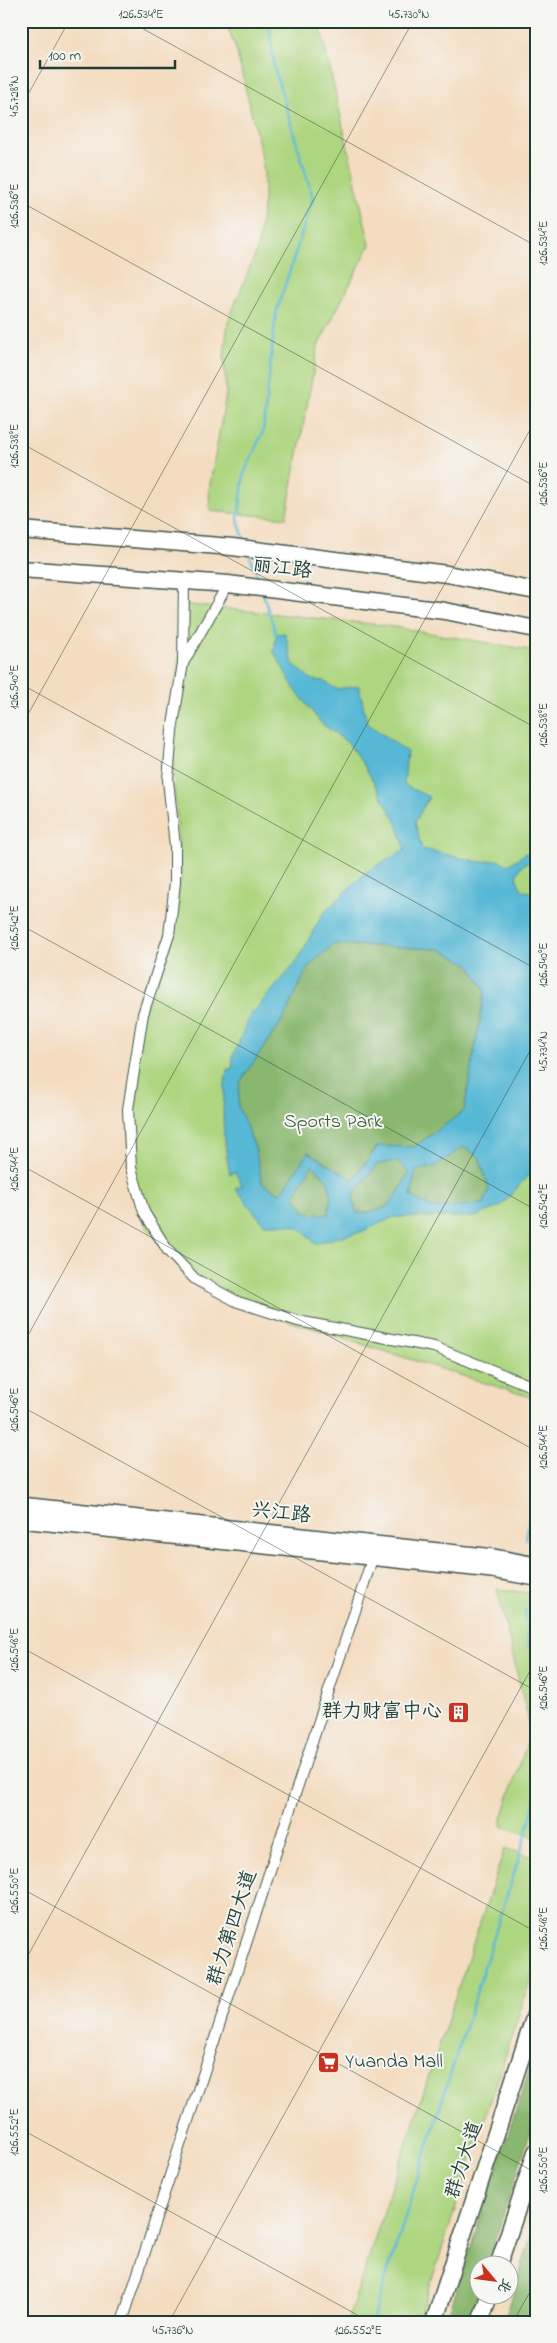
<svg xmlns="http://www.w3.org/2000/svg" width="557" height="2343" font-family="'Indie Flower','LXGW WenKai TC',sans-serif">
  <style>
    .green { fill: #aed681; stroke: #668a5a }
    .forest { fill: #8ab76f; stroke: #547a52 }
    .water { fill: #57b8d5; stroke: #3b7a84; fill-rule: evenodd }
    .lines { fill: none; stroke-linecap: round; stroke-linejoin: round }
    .stream { stroke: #57b8d5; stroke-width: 2.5 }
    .minor-casing { stroke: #3f5549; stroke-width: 12 }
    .secondary-casing { stroke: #3f5549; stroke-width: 18 }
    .primary-casing { stroke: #3f5549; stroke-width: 19 }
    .minor { stroke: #fff; stroke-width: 10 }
    .secondary { stroke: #fff; stroke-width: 15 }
    .primary { stroke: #fff; stroke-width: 16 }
    .ticks { fill: none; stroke: #1f3d34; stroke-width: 1; stroke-opacity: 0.45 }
    .labels { text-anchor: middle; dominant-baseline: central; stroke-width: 4; stroke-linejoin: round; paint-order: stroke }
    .street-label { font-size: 20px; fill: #1f3d34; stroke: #f6f6f2 }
    .park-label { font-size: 20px; fill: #3c5c43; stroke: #f6f6f2 }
    .poi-label { font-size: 20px; fill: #1f3d34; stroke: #f6f6f2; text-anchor: end }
    .neatline { fill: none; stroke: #1f3d34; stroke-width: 2 }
    .ticks-label { font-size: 12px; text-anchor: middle; fill: #1f3d34 }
  </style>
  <rect width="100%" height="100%" fill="#f6f6f2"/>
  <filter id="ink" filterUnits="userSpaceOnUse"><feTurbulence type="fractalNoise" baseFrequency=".02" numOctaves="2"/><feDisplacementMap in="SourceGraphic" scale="10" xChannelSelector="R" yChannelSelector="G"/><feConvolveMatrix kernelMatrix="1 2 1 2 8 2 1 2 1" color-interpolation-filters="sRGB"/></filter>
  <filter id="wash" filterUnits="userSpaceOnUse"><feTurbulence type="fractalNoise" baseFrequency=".0096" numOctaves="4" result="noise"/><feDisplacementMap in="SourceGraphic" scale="20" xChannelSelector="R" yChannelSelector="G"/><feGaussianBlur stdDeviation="1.12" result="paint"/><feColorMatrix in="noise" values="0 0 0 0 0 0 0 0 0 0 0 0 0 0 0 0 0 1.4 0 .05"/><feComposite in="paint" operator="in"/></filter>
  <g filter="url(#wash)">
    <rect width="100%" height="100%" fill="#f4dcc0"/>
    <path class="green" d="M 225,21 L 319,21 L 370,245 L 318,346 L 286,518 L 210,511 L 209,490 L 226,394 L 224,356 L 228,321 L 257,250 L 264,200 L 264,173 L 261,153 L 236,49 Z
      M 181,604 L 382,625 L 536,651 L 536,1399 L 238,1305 L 192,1284 L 145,1225 L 128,1171 L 131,1092 L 142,1005 L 174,931 L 181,875 L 173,768 Z
      M 497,1589 L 536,1594 L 536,1838 L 502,1826 L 502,1818 L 531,1731 Z
      M 505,1848 L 536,1858 L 536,1963 L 418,2322 L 347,2322 Z"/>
    <path class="forest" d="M 334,944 L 440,949 L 469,964 L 485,990 L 464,1111 L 414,1147 L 377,1146 L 353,1180 L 308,1152 L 282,1194 L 262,1183 L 255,1148 L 238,1106 L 240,1082 L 284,1018 L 308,967 Z
      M 463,1147 L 479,1156 L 489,1189 L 484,1204 L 432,1208 L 411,1196 L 416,1171 L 436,1166 Z
      M 398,1161 L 409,1172 C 393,1202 393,1211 357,1213 L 353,1202 L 354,1192 L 378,1164 Z
      M 312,1165 C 333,1183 332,1188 329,1215 L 306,1213 L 294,1196 Z
      M 536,2059 L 536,2099 L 531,2130 L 487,2265 L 480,2266 L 479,2287 L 468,2322 L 446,2322 L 532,2061 Z
      M 536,2221 L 536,2311 L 532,2322 L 504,2322 Z"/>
    <path class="water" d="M 285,633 L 293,664 L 312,680 L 324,681 L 336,689 L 359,686 L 367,723 L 407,752 L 404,785 L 429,797 L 415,822 L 422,849 L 480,862 L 499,860 L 508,865 L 526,853 L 536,855 L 536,861 C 518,861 511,879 524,891 L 536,893 L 536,1171 L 531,1172 L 501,1206 L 475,1217 L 394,1217 L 361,1232 L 338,1237 L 315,1244 C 299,1222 290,1224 264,1224 L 235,1188 L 242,1185 L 235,1172 L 230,1174 C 222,1134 221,1109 227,1069 L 232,1069 L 233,1056 L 249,1017 L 296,963 L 322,915 L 366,872 L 405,850 L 397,823 L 365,767 L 348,743 L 321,723 L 294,688 L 274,652 L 276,634 ZM 334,944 L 440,949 L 469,964 L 485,990 L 464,1111 L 414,1147 L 378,1146 L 353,1180 L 308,1152 L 281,1194 L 262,1183 L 255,1148 L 238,1106 L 240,1082 L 284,1018 L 308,967 ZM 463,1147 L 479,1157 L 489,1189 L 484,1204 L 432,1208 L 411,1196 L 416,1171 L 436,1166 ZM 398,1161 L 409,1173 C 393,1202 393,1212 357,1213 L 353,1202 L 355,1192 L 378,1164 ZM 312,1165 C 333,1181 333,1190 328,1215 L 306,1213 L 294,1196 Z"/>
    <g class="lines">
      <path class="stream" d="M 245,542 L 238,520 L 244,474 L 263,431 L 276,313 L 313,198 L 274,67 L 269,21
        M 250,556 L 259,582
        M 263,594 L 277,637
        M 526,1539 L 536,1474
        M 525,1610 L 529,1647 L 536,1656
        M 372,2322 L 528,1829 L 536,1795"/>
    </g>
  </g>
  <g filter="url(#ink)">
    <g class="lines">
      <defs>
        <path id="minor" d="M 184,580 L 183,663 L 228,584
          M 183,663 L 172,731 L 168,780 L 175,846 L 175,882 L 171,918 L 169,935 L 143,1014 L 128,1109 L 131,1168 L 144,1212 L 168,1251 L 195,1279 L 238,1302 L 298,1321 L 434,1347 L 536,1388
          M 122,2322 L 374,1553"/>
        <path id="secondary" d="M 21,1505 L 494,1557 L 536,1565
          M 21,1520 L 492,1570 L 536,1578"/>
        <path id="primary" d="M 21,530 L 232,547 L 447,574 L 536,591
          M 21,569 L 228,584 L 445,611 L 536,629
          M 498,2266 L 536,2152
          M 434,2322 L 536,2012
          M 480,2322 L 489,2296"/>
      </defs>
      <use href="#minor" class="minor-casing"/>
      <use href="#secondary" class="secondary-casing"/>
      <use href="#primary" class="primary-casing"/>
      <use href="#minor" class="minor"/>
      <use href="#secondary" class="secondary"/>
      <use href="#primary" class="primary"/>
    </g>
  </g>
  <path class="ticks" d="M 129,21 L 536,246M 21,107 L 69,21M 21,202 L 536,487M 21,443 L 536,728M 21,684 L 536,969M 21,727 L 413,21M 21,925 L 536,1210M 21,1165 L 536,1451M 21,1348 L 536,419M 21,1406 L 536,1691M 21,1647 L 536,1932M 21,1888 L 536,2173M 21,1968 L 536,1040M 21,2129 L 370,2322M 169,2322 L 536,1660M 513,2322 L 536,2281"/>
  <defs>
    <symbol id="building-square" viewBox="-11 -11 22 22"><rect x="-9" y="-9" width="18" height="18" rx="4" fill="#c8321e" stroke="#f6f6f2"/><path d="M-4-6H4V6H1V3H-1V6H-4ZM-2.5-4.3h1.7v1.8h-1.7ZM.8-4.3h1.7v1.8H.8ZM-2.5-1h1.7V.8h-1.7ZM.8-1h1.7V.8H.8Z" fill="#fff"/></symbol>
    <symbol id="supermarket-square" viewBox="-11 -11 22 22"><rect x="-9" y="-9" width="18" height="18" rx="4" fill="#c8321e" stroke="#f6f6f2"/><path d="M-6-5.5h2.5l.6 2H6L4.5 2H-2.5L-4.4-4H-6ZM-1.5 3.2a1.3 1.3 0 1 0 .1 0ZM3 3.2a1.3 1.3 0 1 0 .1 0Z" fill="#fff"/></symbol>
  </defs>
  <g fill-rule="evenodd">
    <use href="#building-square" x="446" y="1700" width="25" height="25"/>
    <use href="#supermarket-square" x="316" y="2050" width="25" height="25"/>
  </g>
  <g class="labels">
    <g class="street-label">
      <text transform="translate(282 569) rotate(7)">丽江路</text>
      <text transform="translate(281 1514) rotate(6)">兴江路</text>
      <text transform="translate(233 1928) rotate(-72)">群力第四大道</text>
      <text transform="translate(465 2160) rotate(-72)">群力大道</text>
    </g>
    <g class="park-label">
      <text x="333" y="1122">Sports Park</text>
    </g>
    <g class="poi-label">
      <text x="442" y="1712">群力财富中心</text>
      <text x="345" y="2062" text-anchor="start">Yuanda Mall</text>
    </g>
  </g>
  <rect width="557" height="2343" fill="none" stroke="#f6f6f2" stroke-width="55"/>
  <g transform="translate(494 2280) rotate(119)"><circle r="24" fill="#f6f6f2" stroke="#a0aca6"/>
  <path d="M0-4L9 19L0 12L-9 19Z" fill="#c8321e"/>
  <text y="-8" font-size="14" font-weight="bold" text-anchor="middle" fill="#1f3d34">北</text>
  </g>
  <path d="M40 60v8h135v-8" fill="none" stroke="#1f3d34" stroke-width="2.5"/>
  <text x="48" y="60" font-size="15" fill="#1f3d34" stroke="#f6f6f2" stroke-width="4" paint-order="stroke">100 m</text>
  <rect x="28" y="28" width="502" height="2288" class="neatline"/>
  <g class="ticks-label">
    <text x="141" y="18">126.534°E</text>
    <text x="409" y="18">45.730°N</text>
    <text transform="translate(14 96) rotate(-90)" y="4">45.728°N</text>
    <text transform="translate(14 206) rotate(-90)" y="4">126.536°E</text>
    <text transform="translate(543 243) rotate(-90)" y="4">126.534°E</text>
    <text transform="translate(14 446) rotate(-90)" y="4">126.538°E</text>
    <text transform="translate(543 484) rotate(-90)" y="4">126.536°E</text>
    <text transform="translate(14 687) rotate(-90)" y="4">126.540°E</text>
    <text transform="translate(543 725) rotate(-90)" y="4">126.538°E</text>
    <text transform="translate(14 928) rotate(-90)" y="4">126.542°E</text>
    <text transform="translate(543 965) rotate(-90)" y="4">126.540°E</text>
    <text transform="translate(543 1051) rotate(-90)" y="4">45.734°N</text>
    <text transform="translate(14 1169) rotate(-90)" y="4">126.544°E</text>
    <text transform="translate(543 1206) rotate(-90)" y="4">126.542°E</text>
    <text transform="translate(14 1410) rotate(-90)" y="4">126.546°E</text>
    <text transform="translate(543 1447) rotate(-90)" y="4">126.544°E</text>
    <text transform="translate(14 1650) rotate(-90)" y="4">126.548°E</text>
    <text transform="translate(543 1688) rotate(-90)" y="4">126.546°E</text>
    <text transform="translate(14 1891) rotate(-90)" y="4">126.550°E</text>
    <text transform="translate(543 1929) rotate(-90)" y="4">126.548°E</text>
    <text transform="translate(14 2132) rotate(-90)" y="4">126.552°E</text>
    <text transform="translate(543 2170) rotate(-90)" y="4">126.550°E</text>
    <text x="173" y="2334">45.736°N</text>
    <text x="358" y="2334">126.552°E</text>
  </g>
</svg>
